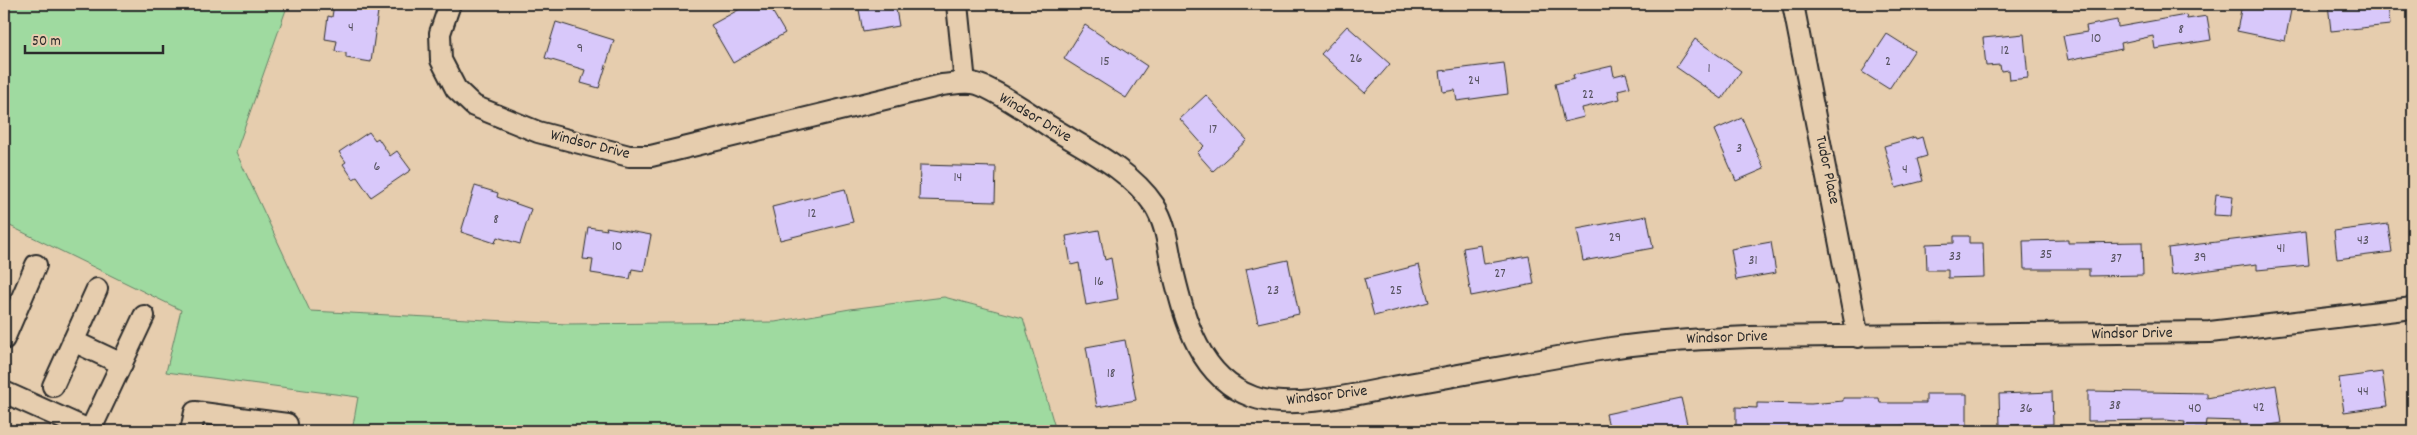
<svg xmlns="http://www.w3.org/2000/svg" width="2417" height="435" font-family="Dekko,sans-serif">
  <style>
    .green { fill: #9fdaa0; stroke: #658266 }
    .building { fill: #d8c8fa; stroke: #2b2b2b }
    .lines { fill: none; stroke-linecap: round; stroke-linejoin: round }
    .minor-casing { stroke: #2b2b2b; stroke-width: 24 }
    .minor { stroke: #e6cdae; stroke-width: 20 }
    .labels { text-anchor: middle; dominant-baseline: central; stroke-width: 4; stroke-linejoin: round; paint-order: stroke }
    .number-label { font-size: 14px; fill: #56525f }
    .street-label { font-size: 16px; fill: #2b2b2b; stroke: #e6cdae }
  </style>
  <rect width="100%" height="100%" fill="#e6cdae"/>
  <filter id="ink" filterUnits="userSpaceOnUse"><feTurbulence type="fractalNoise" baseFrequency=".02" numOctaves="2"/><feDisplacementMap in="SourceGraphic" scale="10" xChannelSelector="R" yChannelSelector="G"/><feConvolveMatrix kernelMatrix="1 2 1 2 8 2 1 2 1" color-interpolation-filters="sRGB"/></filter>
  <g filter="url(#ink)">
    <path class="green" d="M 4,4 L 288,4 L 236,152 L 310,311 L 567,324 L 775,322 L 850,309 L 944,297 L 1023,318 L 1056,431 L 352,431 L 358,397 L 166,372 L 181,310 L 4,223 Z"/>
    <path class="building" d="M 334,4 L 379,4 L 371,62 L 346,58 L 346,53 L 335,51 L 337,41 L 325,39 L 328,16 L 332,17 Z
      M 749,4 L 768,4 L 785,33 L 733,63 L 711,25 Z
      M 858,4 L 895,4 L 899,26 L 863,32 Z
      M 2242,4 L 2261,4 L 2291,10 L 2285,41 L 2237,31 Z
      M 2328,4 L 2388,4 L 2390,25 L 2331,31 Z
      M 2186,15 L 2187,19 L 2207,16 L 2211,40 L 2155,49 L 2153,36 L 2121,43 L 2122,49 L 2068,60 L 2063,36 L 2087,32 L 2086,26 L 2117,20 L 2118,27 Z
      M 556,22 L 614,40 L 599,88 L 581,83 L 585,70 L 545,58 Z
      M 1085,25 L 1147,66 L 1126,98 L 1064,59 Z
      M 1347,26 L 1390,64 L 1365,93 L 1321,54 Z
      M 1887,34 L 1914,51 L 1889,89 L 1862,72 Z
      M 2024,34 L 2028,78 L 2010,80 L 2009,70 L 2001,71 L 2000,65 L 1986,66 L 1983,38 Z
      M 1695,39 L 1741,71 L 1722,99 L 1676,67 Z
      M 1504,63 L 1508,94 L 1457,101 L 1455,90 L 1443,92 L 1440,71 Z
      M 1612,66 L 1614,76 L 1626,73 L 1630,87 L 1618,90 L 1620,99 L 1582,108 L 1584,117 L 1564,122 L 1555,84 L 1574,79 L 1573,75 Z
      M 1206,95 L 1247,140 L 1213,171 L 1197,153 L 1204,146 L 1180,119 Z
      M 1742,118 L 1764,169 L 1736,181 L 1714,130 Z
      M 369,132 L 375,140 L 378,138 L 390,156 L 397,151 L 411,170 L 371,197 L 357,177 L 353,179 L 343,164 L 346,162 L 339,152 Z
      M 1915,137 L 1916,139 L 1922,137 L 1927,156 L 1917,159 L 1923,181 L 1896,188 L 1884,146 Z
      M 920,165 L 996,167 L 995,202 L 919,200 Z
      M 475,186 L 498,193 L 497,197 L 531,209 L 520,244 L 497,237 L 495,243 L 461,232 Z
      M 845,189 L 853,222 L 780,240 L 772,207 Z
      M 2216,194 L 2233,196 L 2231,216 L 2214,215 Z
      M 1647,216 L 1653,248 L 1583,261 L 1577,229 Z
      M 2388,224 L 2392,252 L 2337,259 L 2334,231 Z
      M 588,227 L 607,230 L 606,227 L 651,235 L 644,271 L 632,269 L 630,279 L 591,273 L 593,260 L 583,259 Z
      M 1099,230 L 1105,260 L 1111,258 L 1118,299 L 1086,305 L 1079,263 L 1071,265 L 1066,236 Z
      M 2306,231 L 2309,265 L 2257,270 L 2257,264 L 2171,275 L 2168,248 Z
      M 1954,236 L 1969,236 L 1969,243 L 1983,243 L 1984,277 L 1948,278 L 1948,270 L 1927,270 L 1926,244 L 1954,243 Z
      M 2068,240 L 2068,243 L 2142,242 L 2143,275 L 2089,276 L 2089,269 L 2024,269 L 2023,241 Z
      M 1771,242 L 1776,273 L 1736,280 L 1731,249 Z
      M 1481,245 L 1484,264 L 1529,256 L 1534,284 L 1471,296 L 1463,248 Z
      M 1288,260 L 1299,314 L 1258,323 L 1246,269 Z
      M 1419,265 L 1429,302 L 1374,316 L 1364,279 Z
      M 1125,340 L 1136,400 L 1097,407 L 1086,347 Z
      M 2382,372 L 2387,406 L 2344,412 L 2339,378 Z
      M 2276,385 L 2282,423 L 2241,430 L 2240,421 L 2206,420 L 2205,429 L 2184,429 L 2185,422 L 2166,420 L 2088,421 L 2088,391 L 2207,393 L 2207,398 Z
      M 2052,392 L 2053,424 L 2000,426 L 1999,394 Z
      M 1926,394 L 1967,394 L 1967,427 L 1948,427 L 1948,431 L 1907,429 L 1907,425 L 1844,429 L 1844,427 L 1803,431 L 1736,429 L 1736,407 L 1757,408 L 1757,403 L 1811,404 L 1843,401 L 1843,398 L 1879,398 L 1880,403 L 1926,403 Z
      M 1681,398 L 1688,428 L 1674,431 L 1610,431 L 1606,414 Z"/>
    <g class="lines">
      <defs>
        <path id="minor" d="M 450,4 L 440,33 L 441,60 L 456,89 L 474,106 L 538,132 L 629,156 L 651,156 L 942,85 C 952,84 962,82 972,83 C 987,84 1034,116 1049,126 C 1084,148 1130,169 1154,205 C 1167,225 1168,248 1173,271 C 1185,321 1200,378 1253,397 C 1292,411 1362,393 1403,385 C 1473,373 1542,359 1611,348 C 1657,341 1703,339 1749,337 L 2210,332 L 2413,308
          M 957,4 L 965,83
          M 1793,4 L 1858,337
          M 4,339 L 36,265
          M 73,341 L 122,364
          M 53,386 L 97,289
          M 4,392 L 91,431
          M 90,431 L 144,316
          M 191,431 L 195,412 L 287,424"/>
      </defs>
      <use href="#minor" class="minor-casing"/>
      <use href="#minor" class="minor"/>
    </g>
  </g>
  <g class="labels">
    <g class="number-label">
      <text x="351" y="28">4</text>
      <text x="2181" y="30">8</text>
      <text x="2096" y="39">10</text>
      <text x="580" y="49">9</text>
      <text x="2005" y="51">12</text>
      <text x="1356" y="59">26</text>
      <text x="1105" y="62">15</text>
      <text x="1888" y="62">2</text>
      <text x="1709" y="69">1</text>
      <text x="1474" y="81">24</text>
      <text x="1588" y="95">22</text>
      <text x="1213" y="130">17</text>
      <text x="1739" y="149">3</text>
      <text x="377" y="167">6</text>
      <text x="1905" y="170">4</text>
      <text x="958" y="178">14</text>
      <text x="812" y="214">12</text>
      <text x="496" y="220">8</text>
      <text x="1615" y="238">29</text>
      <text x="2363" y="241">43</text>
      <text x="617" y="247">10</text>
      <text x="2281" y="249">41</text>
      <text x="2046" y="255">35</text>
      <text x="1955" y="257">33</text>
      <text x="2200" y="258">39</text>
      <text x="2116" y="259">37</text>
      <text x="1753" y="261">31</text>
      <text x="1500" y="274">27</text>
      <text x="1099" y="282">16</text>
      <text x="1273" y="291">23</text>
      <text x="1396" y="291">25</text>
      <text x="1111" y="374">18</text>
      <text x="2363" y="392">44</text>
      <text x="2115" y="406">38</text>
      <text x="2259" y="408">42</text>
      <text x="2026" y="409">36</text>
      <text x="2195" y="409">40</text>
    </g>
    <g class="street-label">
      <text transform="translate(1035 118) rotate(31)">Windsor Drive</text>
      <text transform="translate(590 145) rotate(14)">Windsor Drive</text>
      <text transform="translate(1827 170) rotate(78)">Tudor Place</text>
      <text transform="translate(2132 334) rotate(-1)">Windsor Drive</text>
      <text transform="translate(1727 338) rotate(-2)">Windsor Drive</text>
      <text transform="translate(1327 396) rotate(-7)">Windsor Drive</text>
    </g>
  </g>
  <rect width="2417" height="435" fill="none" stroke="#e6cdae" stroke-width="20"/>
  <rect x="10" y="10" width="2397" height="415" fill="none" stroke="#2b2b2b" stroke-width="2" filter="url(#ink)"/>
  <path d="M25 45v8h138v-8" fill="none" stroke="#2b2b2b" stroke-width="2.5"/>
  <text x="32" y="45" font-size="15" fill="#2b2b2b" stroke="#e6cdae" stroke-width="4" paint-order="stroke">50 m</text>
</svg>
